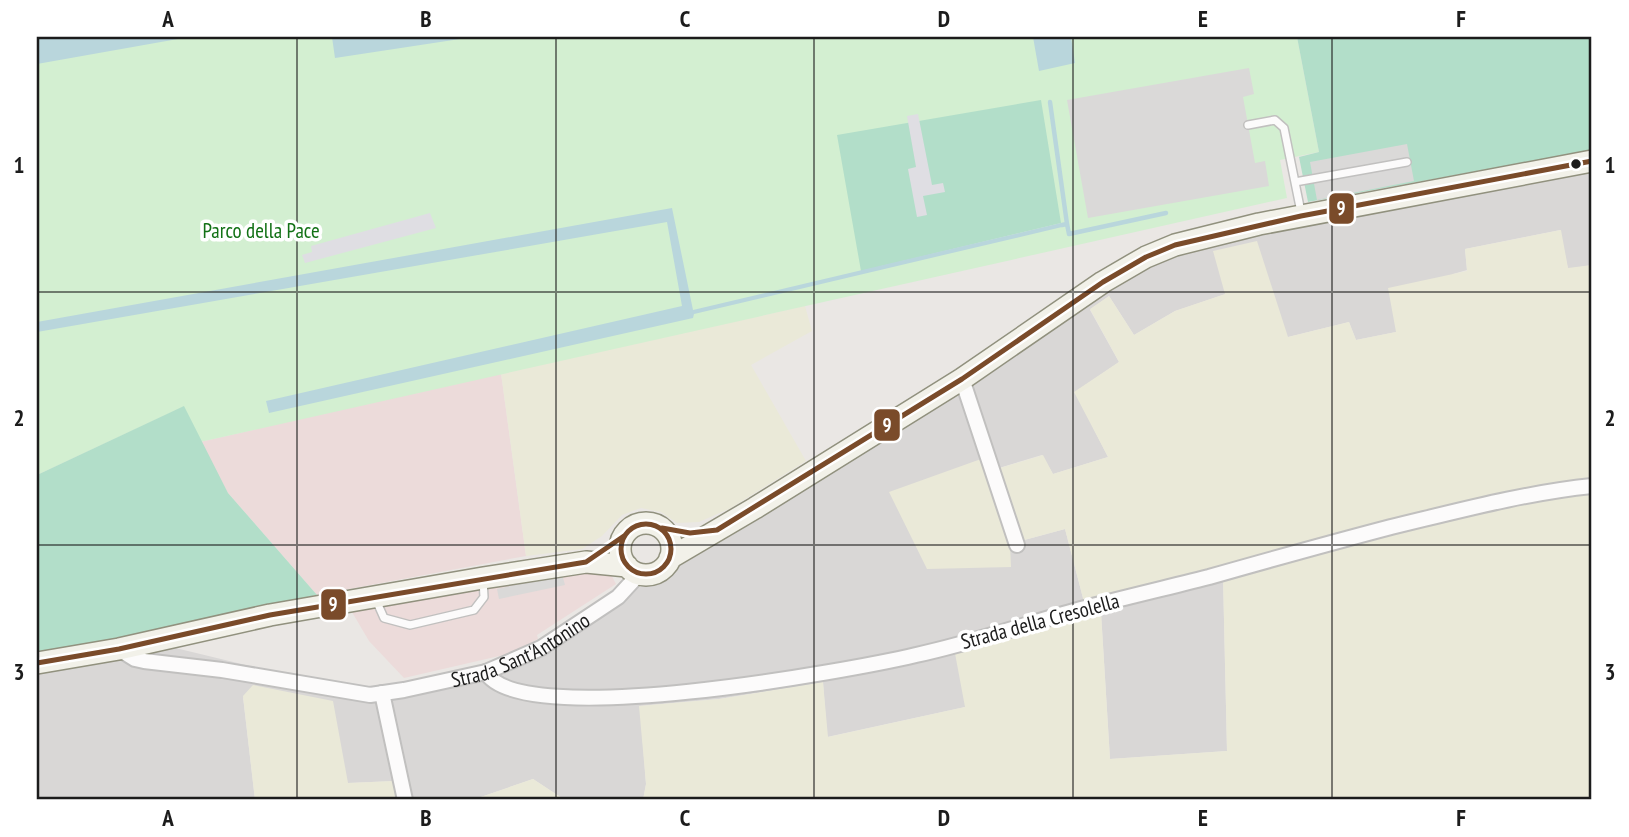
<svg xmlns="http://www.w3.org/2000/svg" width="1629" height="837" font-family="'PT Sans Narrow',sans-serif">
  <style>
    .residential { fill: #d9d7d6 }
    .commercial { fill: #ecdbda }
    .farmland { fill: #eae9d8 }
    .park { fill: #d3efd1 }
    .pitch { fill: #b2dec9 }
    .parking { fill: #dad9d8 }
    .plaza { fill: #dfdee3 }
    .water { fill: #b9d6dc }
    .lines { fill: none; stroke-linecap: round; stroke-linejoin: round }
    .stream { stroke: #b9d6dc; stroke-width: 4.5 }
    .lane-casing { stroke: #c1c0bf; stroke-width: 10 }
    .street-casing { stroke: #c1c0bf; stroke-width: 18 }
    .secondary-casing { stroke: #91917e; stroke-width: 24 }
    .lane { stroke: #fcfbfb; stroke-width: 7 }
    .street { stroke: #fcfbfb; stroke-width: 14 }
    .secondary { stroke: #f2f1e9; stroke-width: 21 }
    .bus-1-casing { stroke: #fff; stroke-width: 10 }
    .bus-1 { stroke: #7a4b2a; stroke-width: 5 }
    .grid { fill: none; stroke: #1c1c1c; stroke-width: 2; stroke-opacity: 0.55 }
    .bus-dot { fill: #1c1c1c; stroke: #fff; stroke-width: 2.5 }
    .labels { text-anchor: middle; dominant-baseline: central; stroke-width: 7; stroke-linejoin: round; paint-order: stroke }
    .park-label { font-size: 21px; fill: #127115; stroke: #fff }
    .street-label { font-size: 21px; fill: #1c1c1c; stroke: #fff }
    .line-badge { stroke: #fff; stroke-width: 2.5 }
    .badge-label { font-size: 19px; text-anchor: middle; font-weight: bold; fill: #fff }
    .neatline { fill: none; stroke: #1c1c1c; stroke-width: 2.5 }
    .grid-label { font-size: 23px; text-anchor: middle; font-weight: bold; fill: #1c1c1c }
  </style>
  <rect width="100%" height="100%" fill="#eae7e4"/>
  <path class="residential" d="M 1592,171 L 1592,265 L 1568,269 L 1560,230 L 1465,249 L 1467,270 L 1453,274 L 1396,332 L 1356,340 L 1349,322 L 1288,337 L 1226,294 L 1175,311 L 1134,335 L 1109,296 L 1090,310 L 1119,362 L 1075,392 L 1108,457 L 1053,474 L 1042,455 L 999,468 L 1010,567 L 1010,544 L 1065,529 L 1084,602 L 1219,566 L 1223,577 L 1227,751 L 1110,759 L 1101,613 L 965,707 L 827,737 L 823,682 L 719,699 L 640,706 L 646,784 L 643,800 L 565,800 L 533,779 L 472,800 L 399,800 L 395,781 L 348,783 L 243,697 L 255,800 L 37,800 L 37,670 L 159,644 L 370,695 L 539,653 L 667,569 L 676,558 L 1149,263 L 1259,231 Z"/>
  <path class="commercial" d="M 501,373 L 526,556 L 317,595 L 228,493 L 200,442 Z
    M 606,565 L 616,584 L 537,635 L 538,639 L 512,653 L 404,678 L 369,641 L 349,607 Z"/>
  <path class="farmland" d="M 1561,230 L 1568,268 L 1592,265 L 1592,800 L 643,800 L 646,784 L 639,706 L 719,699 L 823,682 L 828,737 L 965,707 L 954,648 L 1101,612 L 1110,759 L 1227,751 L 1223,577 L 1219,567 L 1084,602 L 1065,529 L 1010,544 L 1011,567 L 927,569 L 889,492 L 981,459 L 1000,468 L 1043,455 L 1053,474 L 1108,457 L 1074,392 L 1119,362 L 1090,309 L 1109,296 L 1134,335 L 1175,311 L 1225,294 L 1213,251 L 1257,241 L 1288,337 L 1349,322 L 1356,340 L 1396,332 L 1388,288 L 1467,271 L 1465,249 Z
    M 805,306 L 812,331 L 751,365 L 806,461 L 731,508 L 699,522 L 677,523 L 661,512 L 641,508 L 622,515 L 602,536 L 582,549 L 526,556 L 501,373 Z
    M 253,685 L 333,701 L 348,783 L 395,781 L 399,800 L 255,800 L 243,696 Z
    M 533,779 L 565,800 L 472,800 Z"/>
  <path class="park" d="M 37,37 L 1297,37 L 1319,152 L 1280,160 L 1287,198 L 200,442 L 183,407 L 37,475 Z"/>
  <path class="pitch" d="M 1297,37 L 1592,37 L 1592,150 L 1308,202 L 1299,157 L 1319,152 Z
    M 1041,100 L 1061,223 L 861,271 L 837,135 Z
    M 184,406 L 228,493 L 317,595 L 37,655 L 37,475 Z"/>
  <path class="parking" d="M 1249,68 L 1254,94 L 1243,97 L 1255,163 L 1265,161 L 1269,186 L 1088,218 L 1067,100 Z
    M 1407,144 L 1414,181 L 1317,200 L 1310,162 Z
    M 562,574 L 565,585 L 499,599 L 497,589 Z"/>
  <path class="plaza" d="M 918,114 L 932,185 L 943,183 L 945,192 L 923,196 L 927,215 L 917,217 L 908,169 L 916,167 L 907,116 Z
    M 430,213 L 436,228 L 305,263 L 302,255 L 312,252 L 311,246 Z"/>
  <path class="water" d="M 37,37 L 189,37 L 37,64 Z
    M 332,37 L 473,37 L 335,58 Z
    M 1033,37 L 1071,37 L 1075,63 L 1039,71 Z
    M 672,208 L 693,310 L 1061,223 L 1062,227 L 694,314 L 693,318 L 269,413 L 266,401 L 682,306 L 667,222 L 37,332 L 37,322 Z"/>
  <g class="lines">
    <path class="stream" d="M 1050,102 L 1067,224
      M 1062,225 L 1067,224 L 1069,234 L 1166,213"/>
    <defs>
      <path id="lane" d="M 1248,125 L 1275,120 L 1284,128 L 1301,212
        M 1295,182 L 1407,162
        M 376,600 L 384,618 L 410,625 L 474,610 L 484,597 L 483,580"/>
      <g id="street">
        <path d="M 962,379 L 1017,545"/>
        <path id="s1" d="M 119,649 L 135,659 L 144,661 L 222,670 L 370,695 L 404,690 L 486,672 L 541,648 L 618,597 L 640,573"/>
        <path d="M 486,672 C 518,732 853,670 916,655 C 972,643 1026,624 1081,609 C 1123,598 1166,588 1209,577 C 1269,560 1330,543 1391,527 C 1458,511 1524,493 1592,486"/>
        <path d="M 382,693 L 405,800"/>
      </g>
      <path id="secondary" d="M620 549a26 26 0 1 1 52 0a26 26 0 1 1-52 0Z
        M 670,558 L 755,508 L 962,379 L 1103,282 L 1146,257 L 1175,245 L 1259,224 L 1592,161
        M 37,663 L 119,649 L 270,615 L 483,578 L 586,562 L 627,566"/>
    </defs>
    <use href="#lane" class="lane-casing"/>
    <use href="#street" class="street-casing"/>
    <use href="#secondary" class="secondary-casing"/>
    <use href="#lane" class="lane"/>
    <use href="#street" class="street"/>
    <use href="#secondary" class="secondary"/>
    <defs>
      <path id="bus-1" d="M621 549a25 25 0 1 1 50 0a25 25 0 1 1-50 0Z
        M 662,528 L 690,533 L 717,530 L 962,379 L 1103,282 L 1146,257 L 1175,245 L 1301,216 L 1592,161
        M 37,663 L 119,649 L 270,615 L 586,562 L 624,536"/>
    </defs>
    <use href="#bus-1" class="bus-1-casing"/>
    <use href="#bus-1" class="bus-1"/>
  </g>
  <path class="grid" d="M 297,37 L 297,800M 556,37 L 556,800M 814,37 L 814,800M 1073,37 L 1073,800M 1332,37 L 1332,800M 37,292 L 1592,292M 37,545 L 1592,545"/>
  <circle class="bus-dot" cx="1576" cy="164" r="6"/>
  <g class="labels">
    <g class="park-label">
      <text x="261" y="230">Parco della Pace</text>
    </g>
    <g class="street-label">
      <text transform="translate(1040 621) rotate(-15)">Strada della Cresolella</text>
      <text stroke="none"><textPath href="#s1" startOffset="415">Strada Sant'Antonino</textPath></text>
    </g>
  </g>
  <g class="line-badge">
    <rect x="1328" y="192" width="27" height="33" rx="7" fill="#7a4b2a"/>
    <rect x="873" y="408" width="28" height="34" rx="7" fill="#7a4b2a"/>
    <rect x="320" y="588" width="27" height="33" rx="7" fill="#7a4b2a"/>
  </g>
  <g class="badge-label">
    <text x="1341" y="215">9</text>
    <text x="887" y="432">9</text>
    <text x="333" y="611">9</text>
  </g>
  <rect width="1629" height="837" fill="none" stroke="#ffffff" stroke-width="77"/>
  <rect x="38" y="38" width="1552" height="760" class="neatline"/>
  <g class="grid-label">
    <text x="168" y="27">A</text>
    <text x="426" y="27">B</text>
    <text x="685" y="27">C</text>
    <text x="944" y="27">D</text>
    <text x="1203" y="27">E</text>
    <text x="1461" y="27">F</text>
    <text x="19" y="173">1</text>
    <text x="1610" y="173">1</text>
    <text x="19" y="426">2</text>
    <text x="1610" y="426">2</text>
    <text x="19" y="680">3</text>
    <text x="1610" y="680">3</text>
    <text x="168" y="826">A</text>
    <text x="426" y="826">B</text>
    <text x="685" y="826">C</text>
    <text x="944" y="826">D</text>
    <text x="1203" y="826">E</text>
    <text x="1461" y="826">F</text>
  </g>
</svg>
